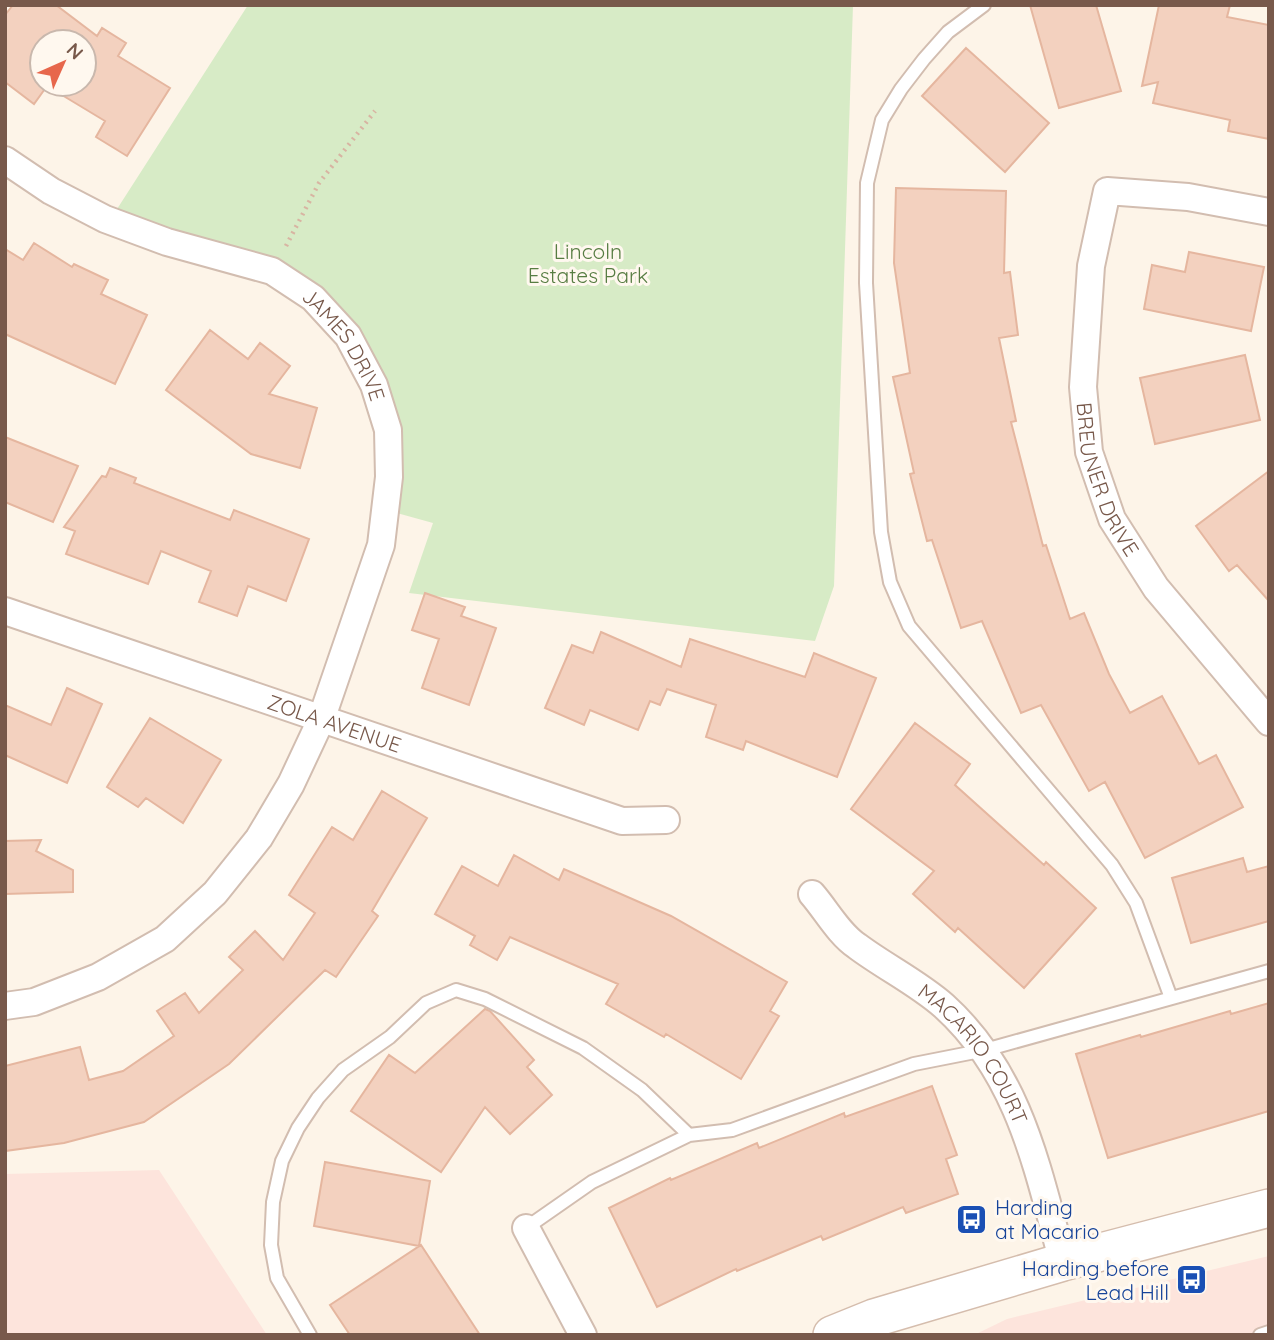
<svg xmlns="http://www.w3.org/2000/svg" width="1274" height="1340" font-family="Quicksand,sans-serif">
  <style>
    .commercial { fill: #fde4dc }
    .green { fill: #d7ebc6 }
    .building { fill: #f3d1bf; stroke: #e5b69f; stroke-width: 2; fill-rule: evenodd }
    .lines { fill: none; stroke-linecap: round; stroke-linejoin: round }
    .lane-casing { stroke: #d2bdb0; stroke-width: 16 }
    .street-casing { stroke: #d2bdb0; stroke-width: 30 }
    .secondary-casing { stroke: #d5bdad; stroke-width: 40 }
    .path { stroke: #d8b4a2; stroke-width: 4.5; stroke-dasharray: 2 5; stroke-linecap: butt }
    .lane { stroke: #fff; stroke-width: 12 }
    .street { stroke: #fff; stroke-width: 26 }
    .secondary { stroke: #fff; stroke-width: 37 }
    .labels { text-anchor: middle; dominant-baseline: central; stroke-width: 6; stroke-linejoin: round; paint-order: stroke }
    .park-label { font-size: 21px; fill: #577d42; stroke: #fff8ef }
    .street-label { font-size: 21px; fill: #78594b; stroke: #fff8ef }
    .transit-label { font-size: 21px; fill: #164399; stroke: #fff8ef; text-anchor: start }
  </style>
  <rect width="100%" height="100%" fill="#fdf4e8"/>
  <path class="commercial" d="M 159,1170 L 267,1335 L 5,1335 L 5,1174 Z
    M 1269,1256 L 1269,1335 L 974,1335 L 1007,1319 Z"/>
  <path class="green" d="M 248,5 L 853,5 L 834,586 L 815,641 L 409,593 L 433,523 L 386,510 L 380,420 L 338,335 L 264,276 L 110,220 Z"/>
  <path class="building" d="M 13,5 L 56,5 L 97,36 L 102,28 L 126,43 L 118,56 L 170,88 L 127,156 L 96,137 L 105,121 L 47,86 L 34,104 L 5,82 L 5,15 ZM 42,42 L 84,42 L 84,84 L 42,84 Z
    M 1030,5 L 1096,5 L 1121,91 L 1059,108 Z
    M 1159,5 L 1230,5 L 1227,17 L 1269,25 L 1269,139 L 1228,131 L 1230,120 L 1153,103 L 1158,82 L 1142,86 Z
    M 966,48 L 1049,123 L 1005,172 L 922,96 Z
    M 896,188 L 1006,191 L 1004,273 L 1010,272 L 1018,335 L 999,338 L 1016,421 L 1011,422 L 1043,546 L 1046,545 L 1070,619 L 1084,613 L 1109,674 L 1130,713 L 1162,696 L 1199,764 L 1216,755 L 1243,807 L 1145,858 L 1105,782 L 1089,791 L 1041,705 L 1021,713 L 982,621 L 961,628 L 932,540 L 927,541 L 910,474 L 914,473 L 893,377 L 910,373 L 894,263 Z
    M 34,243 L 72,267 L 74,264 L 108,280 L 101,294 L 147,315 L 115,384 L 5,334 L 5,249 L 23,260 Z
    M 1189,252 L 1264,267 L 1251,331 L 1144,309 L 1152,265 L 1185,272 Z
    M 210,330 L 248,359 L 260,343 L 290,366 L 269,394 L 317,408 L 300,468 L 251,454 L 166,390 Z
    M 1245,355 L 1260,420 L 1155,444 L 1140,378 Z
    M 5,437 L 78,466 L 53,522 L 5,502 Z
    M 110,468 L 136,478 L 134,483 L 230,520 L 234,510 L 309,539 L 286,601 L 248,586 L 237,616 L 199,602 L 211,571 L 161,551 L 148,584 L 66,554 L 75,531 L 64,527 L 102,476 L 106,477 Z
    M 1269,471 L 1269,601 L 1237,565 L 1229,571 L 1196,526 Z
    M 425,593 L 465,607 L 461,616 L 496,628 L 469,705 L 422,688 L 439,639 L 412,630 Z
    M 601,632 L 681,667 L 690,639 L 805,677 L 814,653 L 876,678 L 837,777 L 746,741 L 743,750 L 706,737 L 716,705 L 667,689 L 660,705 L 650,701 L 638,730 L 590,710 L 584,725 L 545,708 L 572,645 L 593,653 Z
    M 67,688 L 102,704 L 67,783 L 5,755 L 5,705 L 51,725 Z
    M 150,718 L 221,760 L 183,823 L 146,798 L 138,807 L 107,787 Z
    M 915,723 L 970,764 L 955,785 L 1044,865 L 1046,862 L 1096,908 L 1024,988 L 958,928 L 955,932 L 913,894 L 934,871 L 851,809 Z
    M 382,791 L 427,818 L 372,911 L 378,916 L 336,977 L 325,970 L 229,1064 L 144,1122 L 64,1143 L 5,1151 L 5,1066 L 80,1047 L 89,1080 L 123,1071 L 174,1036 L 157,1011 L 185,993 L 199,1013 L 243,970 L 229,957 L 255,931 L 283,960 L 315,913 L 289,895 L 332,827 L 353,840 Z
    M 41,840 L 36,851 L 73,870 L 73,892 L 5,894 L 5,841 Z
    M 514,855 L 559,880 L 564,869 L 671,916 L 787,982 L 770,1011 L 779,1016 L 741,1079 L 666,1034 L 664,1037 L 606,1004 L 618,984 L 510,937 L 497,960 L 470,945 L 475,936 L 435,914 L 462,866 L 498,886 Z
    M 1243,858 L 1247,872 L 1269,866 L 1269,921 L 1191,943 L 1172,878 Z
    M 1269,1003 L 1269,1111 L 1108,1158 L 1076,1054 L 1140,1035 L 1141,1037 L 1230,1011 L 1231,1014 Z
    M 485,1009 L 490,1011 L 534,1060 L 527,1067 L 552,1095 L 510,1134 L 485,1107 L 441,1172 L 351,1111 L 389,1055 L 415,1073 Z
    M 932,1086 L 957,1155 L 946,1159 L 958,1194 L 906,1213 L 903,1207 L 823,1240 L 821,1236 L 737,1271 L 736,1269 L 657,1307 L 609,1208 L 670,1178 L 671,1180 L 757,1143 L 759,1148 L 844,1113 L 845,1117 Z
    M 325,1162 L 430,1181 L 419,1246 L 314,1226 Z
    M 421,1245 L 480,1335 L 350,1335 L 330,1305 Z"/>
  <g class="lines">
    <defs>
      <path id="lane" d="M 984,5 L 948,32 L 924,59 L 901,89 L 882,120 L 867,183 L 866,283 L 881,532 L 890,582 L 909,626 L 1112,865 L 1136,903 L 1171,998
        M 526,1228 L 592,1182 L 689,1135 L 732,1130 L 914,1064 L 985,1050 L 1269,971
        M 310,1335 L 277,1278 L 271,1245 L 273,1202 L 282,1161 L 298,1128 L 318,1098 L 343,1070 L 390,1037 L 426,1003 L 456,990 L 485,999 L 583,1048 L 642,1090 L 689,1135
        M 1260,1335 L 1269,1332"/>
      <g id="street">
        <path id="s1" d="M 5,160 L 51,191 L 105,219 L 167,242 L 272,271 L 313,298 L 348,336 L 374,385 L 388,430 L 389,477 L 381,545 L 321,720 L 291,784 L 259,838 L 215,893 L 165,939 L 98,977 L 34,1002 L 5,1006"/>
        <path id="s2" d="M 1269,212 L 1188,197 L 1107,191 L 1091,266 L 1083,387 L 1089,452 L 1112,519 L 1156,588 L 1269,722"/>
        <path id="s3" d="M 5,611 L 622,821 L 666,820"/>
        <path id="s4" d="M 812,894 C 826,910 839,934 857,946 C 885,967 918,983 944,1006 C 1020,1075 1037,1168 1063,1262"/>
        <path d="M 526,1228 L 583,1335"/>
      </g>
      <path id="secondary" d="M 832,1335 L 874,1318 L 1063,1262 L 1269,1208"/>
    </defs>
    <use href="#lane" class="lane-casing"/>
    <use href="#street" class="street-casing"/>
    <use href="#secondary" class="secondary-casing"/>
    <path class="path" d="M 286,246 L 319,183 L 375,111"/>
    <use href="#lane" class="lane"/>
    <use href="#street" class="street"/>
    <use href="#secondary" class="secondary"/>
  </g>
  <defs>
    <symbol id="bus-square" viewBox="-11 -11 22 22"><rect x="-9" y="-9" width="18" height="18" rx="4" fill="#1a4fb4" stroke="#fff8ef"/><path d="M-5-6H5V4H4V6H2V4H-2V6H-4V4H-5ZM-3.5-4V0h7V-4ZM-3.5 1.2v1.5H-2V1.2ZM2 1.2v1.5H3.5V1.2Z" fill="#fff"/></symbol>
  </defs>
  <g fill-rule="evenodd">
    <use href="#bus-square" x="954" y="1202" width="35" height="35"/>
    <use href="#bus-square" x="1174" y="1262" width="35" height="35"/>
  </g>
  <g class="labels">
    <g class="park-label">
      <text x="588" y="251">Lincoln<tspan x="588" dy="24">Estates Park</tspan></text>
    </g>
    <g class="street-label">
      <text stroke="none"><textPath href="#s1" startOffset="397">JAMES DRIVE</textPath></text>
      <text stroke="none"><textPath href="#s2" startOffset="458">BREUNER DRIVE</textPath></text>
      <text stroke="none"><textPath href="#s3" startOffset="348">ZOLA AVENUE</textPath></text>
      <text stroke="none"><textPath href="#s4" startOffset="231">MACARIO COURT</textPath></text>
    </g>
    <g class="transit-label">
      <text x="995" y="1207">Harding<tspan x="995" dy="24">at Macario</tspan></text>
      <text x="1169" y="1268" text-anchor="end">Harding before<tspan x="1169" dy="24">Lead Hill</tspan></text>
    </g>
  </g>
  <rect width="1274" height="1340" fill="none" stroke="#78594b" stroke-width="14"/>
  <g transform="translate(63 63) rotate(45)"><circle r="33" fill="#fff8ef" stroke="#c9b8ad" stroke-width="2"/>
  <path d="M0-5L12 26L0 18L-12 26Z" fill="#e7674c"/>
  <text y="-10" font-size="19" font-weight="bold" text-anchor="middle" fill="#78594b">N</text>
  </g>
</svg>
